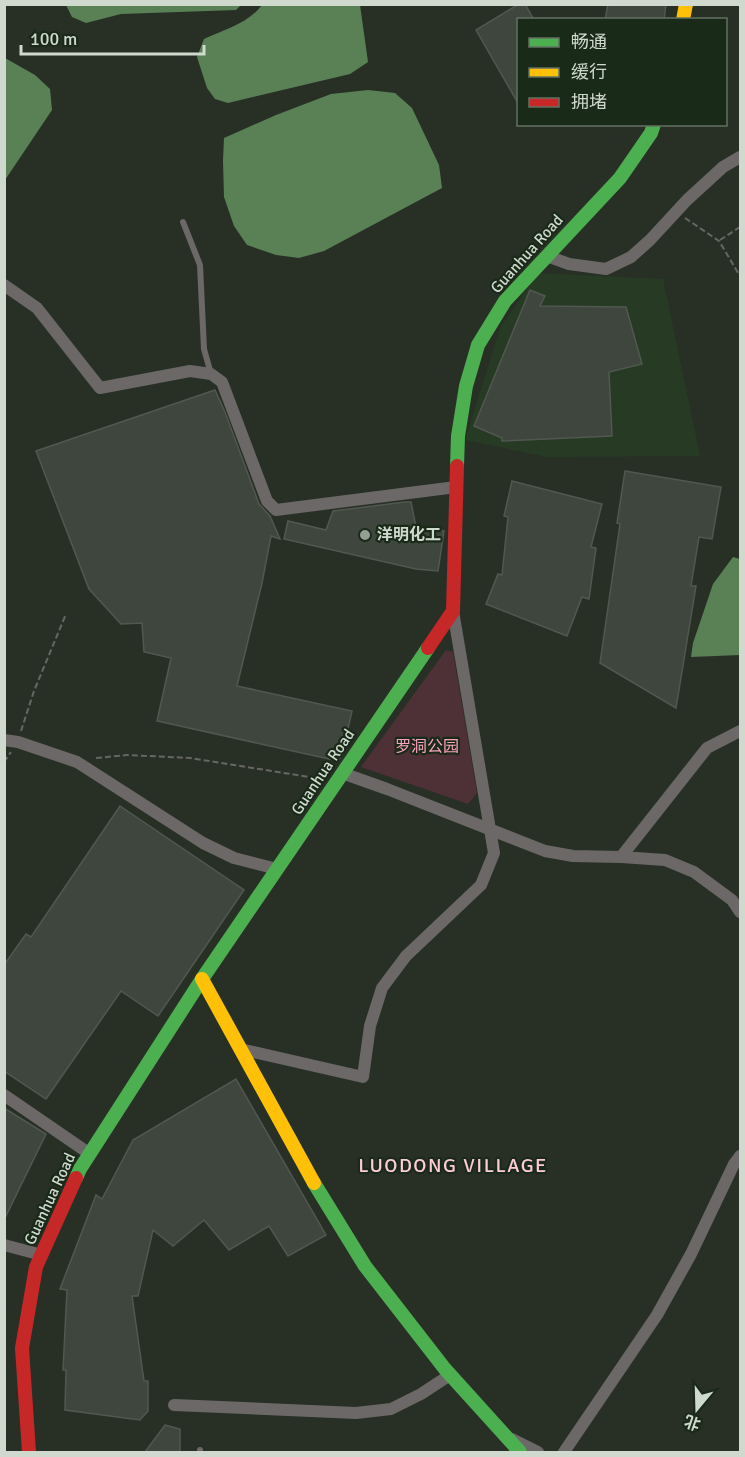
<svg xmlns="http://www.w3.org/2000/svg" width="745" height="1457" font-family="Signika,'Noto Sans SC',sans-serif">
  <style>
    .built { fill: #263a24 }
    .green { fill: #4e3037 }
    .water { fill: #5a8056 }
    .building { fill: #3f463e; stroke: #515850; stroke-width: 1.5 }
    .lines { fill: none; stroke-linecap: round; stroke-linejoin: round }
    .path { stroke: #666663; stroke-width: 2; stroke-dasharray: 6 3; stroke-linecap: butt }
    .lane { stroke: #6b6867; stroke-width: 6 }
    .street { stroke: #6b6867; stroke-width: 12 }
    .fast { stroke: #4caf50; stroke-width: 14 }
    .slow { stroke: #ffc107; stroke-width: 14 }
    .jam { stroke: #c62828; stroke-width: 14 }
    .poi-dot { fill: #959e93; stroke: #1a2a19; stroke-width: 2 }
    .labels { text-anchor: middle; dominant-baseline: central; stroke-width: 4.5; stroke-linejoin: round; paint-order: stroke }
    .street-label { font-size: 16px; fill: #cfd9ce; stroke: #1a2a19 }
    .poi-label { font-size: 16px; font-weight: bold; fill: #cfd9ce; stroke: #1a2a19; text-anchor: start }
    .park-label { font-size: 16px; fill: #fda2bb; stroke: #1a2a19 }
    .quarter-label { font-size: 20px; letter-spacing: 1.5px; fill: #fecbd7; stroke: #1a2a19 }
  </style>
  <rect width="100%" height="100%" fill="#283026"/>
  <path class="built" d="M 538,273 L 663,279 L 700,456 L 547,457 L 465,440 L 500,328 Z"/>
  <path class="green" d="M 446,650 L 453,652 L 477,793 L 468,804 L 361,767 Z"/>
  <path class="water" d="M 66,5 L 241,5 L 236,10 L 121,14 L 86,23 L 72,17 Z
    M 262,5 L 360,5 L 368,62 L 350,74 L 228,103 L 215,99 L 207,88 L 197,57 L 204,39 C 224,30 249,23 262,5 Z
    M 5,58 L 35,75 L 50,89 L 52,110 L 5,180 Z
    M 368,90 L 395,93 L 412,108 L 439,165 L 442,188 L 324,251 L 299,258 L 276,255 L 247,245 L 234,226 L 224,197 L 223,161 L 224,138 L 276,115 L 331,94 Z
    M 733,557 L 740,559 L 740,655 L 691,657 L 693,643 L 713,584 Z"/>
  <path class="building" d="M 519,4 L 525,4 L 534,20 L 519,20 L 519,105 L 476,30 Z
    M 608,4 L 666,4 L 664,20 L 605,20 Z
    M 530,290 L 545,296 L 540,306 L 626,307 L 642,364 L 609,372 L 612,436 L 502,441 L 502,438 L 474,426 Z
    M 215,390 L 225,412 L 259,504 L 270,516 L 280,539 L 271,536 L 262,583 L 237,686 L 352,711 L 342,755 L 338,761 L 157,721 L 171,658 L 144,652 L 142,623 L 121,624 L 89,589 L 36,451 Z
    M 625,471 L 721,487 L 712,539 L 699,537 L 691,586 L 696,586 L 676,708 L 600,663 L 620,524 L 617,523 Z
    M 512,481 L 602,504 L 591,547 L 596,548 L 589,599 L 582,597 L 567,636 L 486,604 L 498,574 L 502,575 L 508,517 L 504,516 Z
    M 405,502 L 411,502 L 416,527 L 444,531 L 438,571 L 416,569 L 284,539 L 288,521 L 326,530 L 333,511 Z
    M 120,806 L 244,890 L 158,1016 L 121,991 L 46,1099 L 4,1071 L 4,965 L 26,934 L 31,937 Z
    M 236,1079 L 326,1235 L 288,1256 L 269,1226 L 229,1250 L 204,1220 L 173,1246 L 153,1230 L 138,1296 L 132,1296 L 144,1381 L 148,1381 L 148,1411 L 140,1420 L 65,1410 L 66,1370 L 63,1370 L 67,1290 L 60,1289 L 96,1195 L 102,1199 L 133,1140 Z
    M 4,1108 L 46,1134 L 4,1220 Z
    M 165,1425 L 180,1429 L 180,1452 L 145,1452 Z"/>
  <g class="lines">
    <path class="path" d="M 685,218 L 719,241 L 740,276
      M 720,240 L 740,227
      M 21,731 L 34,691 L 66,614
      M 96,758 L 127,755 L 190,758 L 322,779
      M 4,762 L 11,752"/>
    <path class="lane" d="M 183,222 L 200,265 L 204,349 L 211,374
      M 200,1452 L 200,1450"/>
    <path class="street" d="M 547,256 L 569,264 L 606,269 L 631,257 L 650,240 L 687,200 L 723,167 L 740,157
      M 4,285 L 37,308 L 100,388 L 190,371 L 211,374 L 222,382 L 267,501 L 276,510 L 456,487
      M 740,731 L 707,748 L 621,857 L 665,860 L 694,872 L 732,900 L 740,912
      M 4,740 L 18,742 L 77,762 L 203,843 L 234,858 L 277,869
      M 342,773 L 387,789 L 545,851 L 573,856 L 621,857
      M 240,1049 L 363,1077 L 370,1026 L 382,988 L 406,956 L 481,885 L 494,853 L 453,611
      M 4,1095 L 90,1154
      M 4,1245 L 42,1255
      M 174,1405 L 356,1413 L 391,1409 L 421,1394 L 450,1375
      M 512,1439 L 538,1452
      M 564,1452 L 657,1315 L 691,1254 L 734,1164 L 740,1156"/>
    <path class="fast" d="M 457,466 L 458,436 L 466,386 L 478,345 L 505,301 L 620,178 L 651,133 L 654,124
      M 76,1178 L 80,1169 L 202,979 L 428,648
      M 314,1183 L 365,1266 L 445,1369 L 520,1452"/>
    <path class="slow" d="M 683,20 L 686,4
      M 202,979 L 314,1183"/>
    <path class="jam" d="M 428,648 L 453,611 L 457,466
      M 29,1452 L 22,1348 L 36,1267 L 76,1178"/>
  </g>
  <circle class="poi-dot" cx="365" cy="535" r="6"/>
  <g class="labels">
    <g class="street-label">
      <text transform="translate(527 254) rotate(-48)">Guanhua Road</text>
      <text transform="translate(323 772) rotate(-56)">Guanhua Road</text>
      <text transform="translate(50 1199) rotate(-65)">Guanhua Road</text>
    </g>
    <g class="poi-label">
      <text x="377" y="535">洋明化工</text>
    </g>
    <g class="park-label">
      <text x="427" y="747">罗洞公园</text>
    </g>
    <g class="quarter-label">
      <text x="453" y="1165">LUODONG VILLAGE</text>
    </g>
  </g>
  <rect width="745" height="1457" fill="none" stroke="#cfd9ce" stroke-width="12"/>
  <rect x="517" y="18" width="210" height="108" fill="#1a2a19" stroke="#627061" stroke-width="1.5"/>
  <rect x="529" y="38" width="30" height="9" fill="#4caf50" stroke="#627061" stroke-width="1.5"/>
  <text x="571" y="48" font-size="18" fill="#cfd9ce">畅通</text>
  <rect x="529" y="68" width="30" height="9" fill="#ffc107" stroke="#627061" stroke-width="1.5"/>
  <text x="571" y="78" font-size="18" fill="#cfd9ce">缓行</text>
  <rect x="529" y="98" width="30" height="9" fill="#c62828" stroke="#627061" stroke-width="1.5"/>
  <text x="571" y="108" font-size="18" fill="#cfd9ce">拥堵</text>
  <g transform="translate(697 1409) rotate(199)" stroke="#1a2a19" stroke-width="4.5" paint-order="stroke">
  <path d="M0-4.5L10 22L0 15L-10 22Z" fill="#cfd9ce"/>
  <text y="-9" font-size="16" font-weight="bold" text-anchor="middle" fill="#cfd9ce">北</text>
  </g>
  <path d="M21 45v9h183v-9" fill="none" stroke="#cfd9ce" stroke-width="3"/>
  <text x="30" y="45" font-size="18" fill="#cfd9ce" stroke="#1a2a19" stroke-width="4.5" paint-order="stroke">100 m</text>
</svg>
